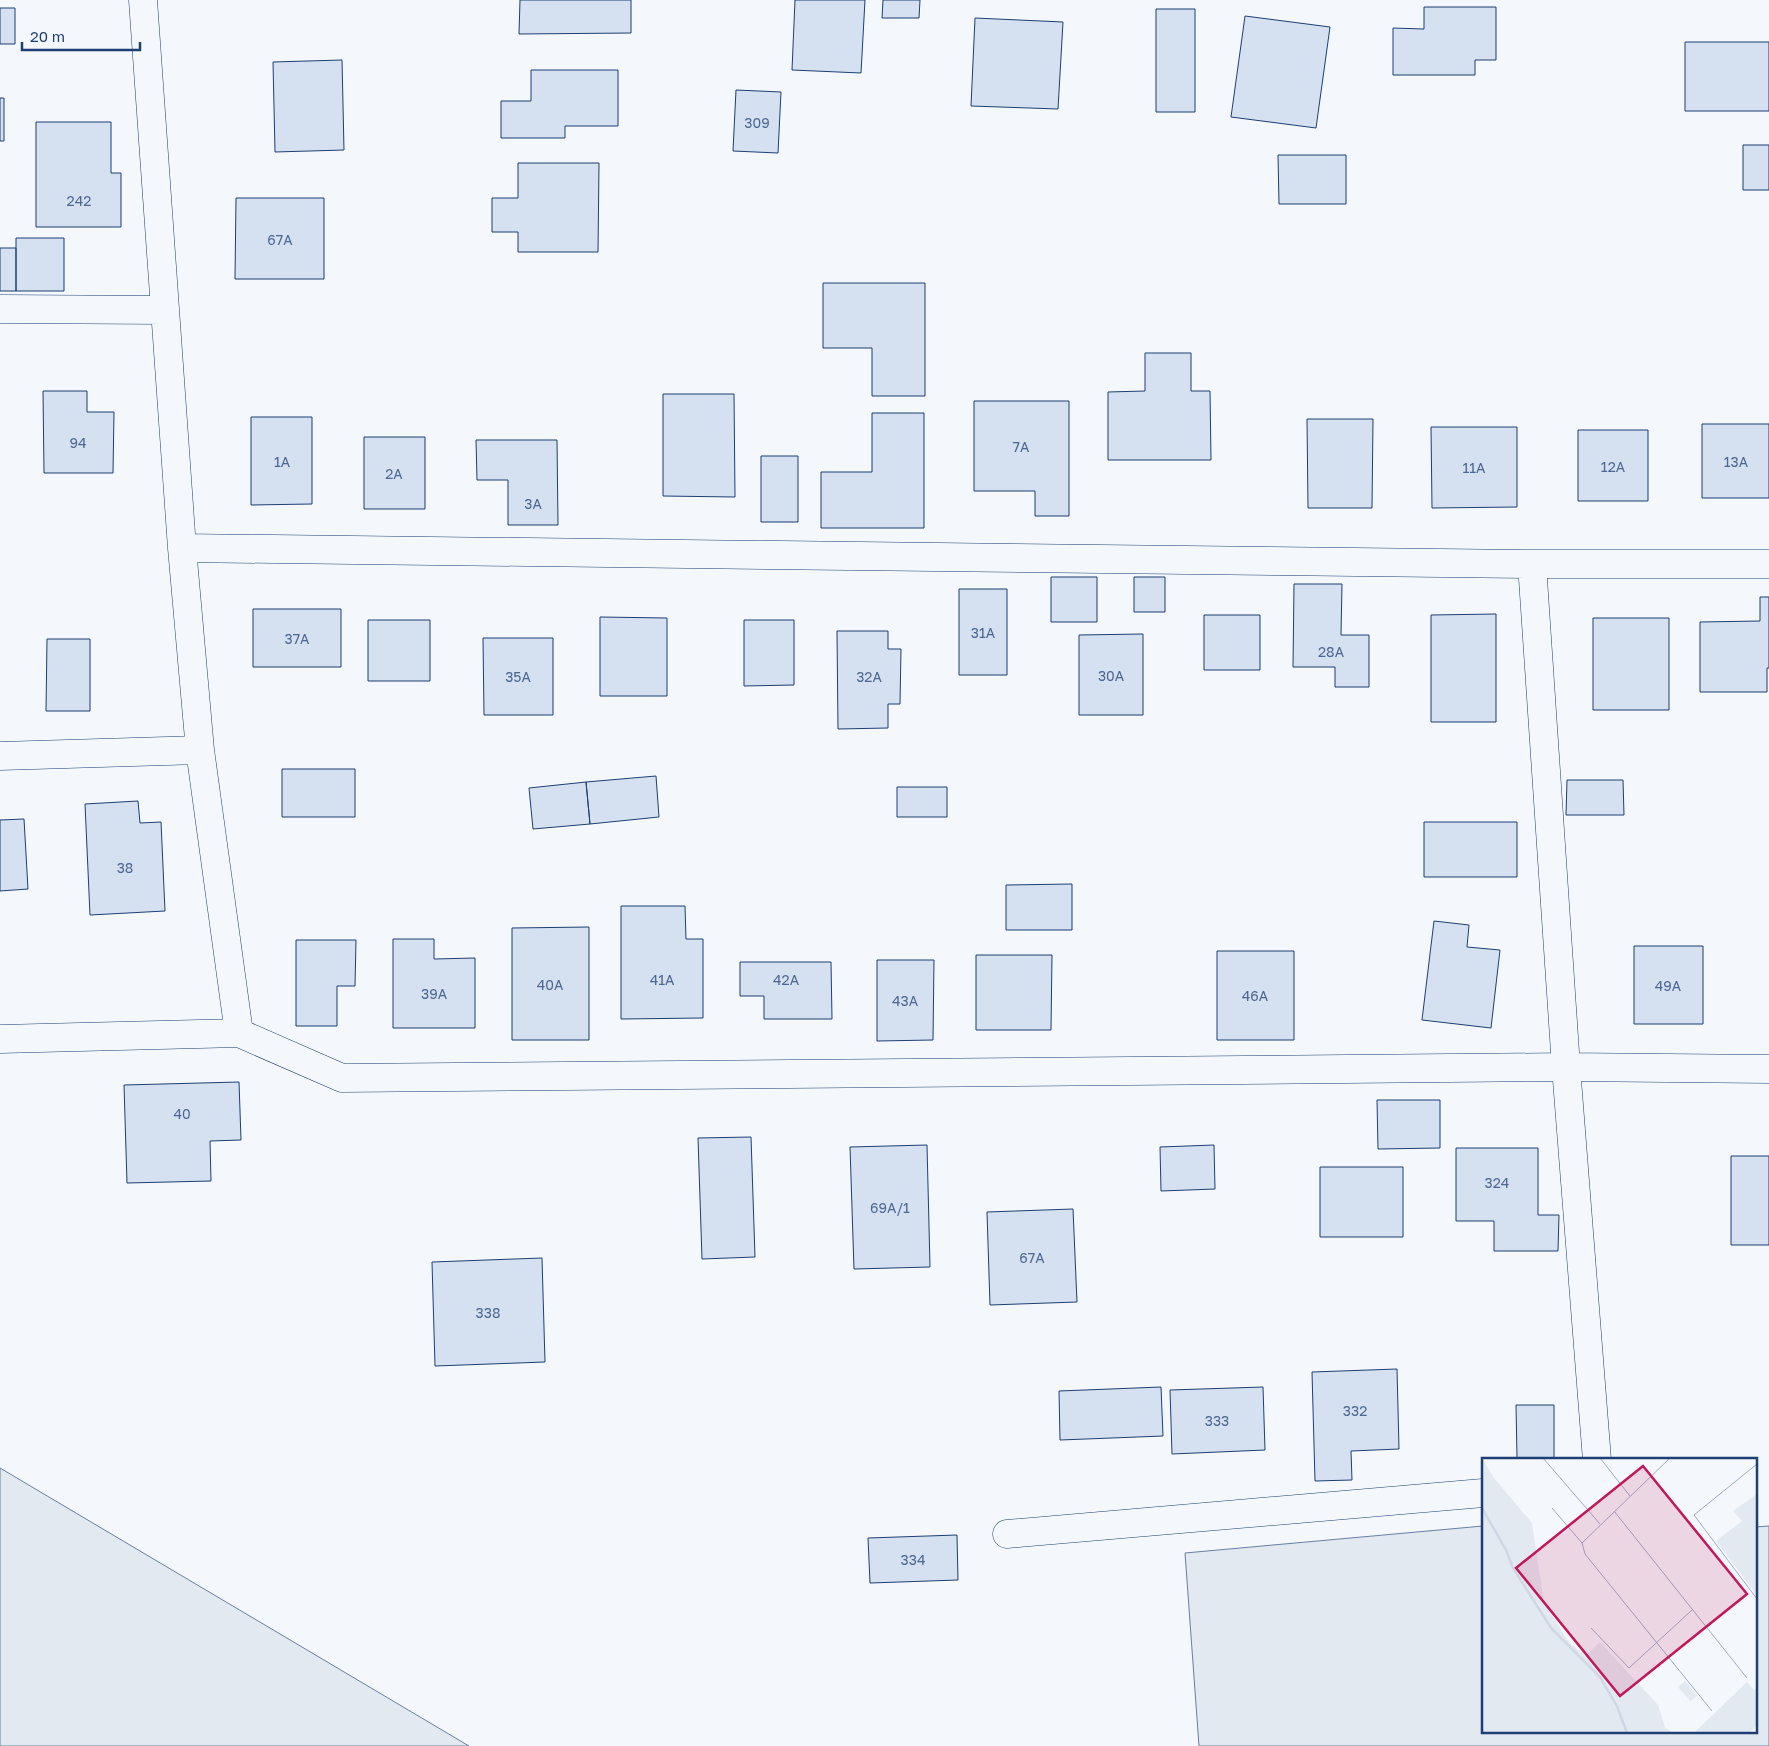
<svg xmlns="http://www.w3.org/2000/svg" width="1769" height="1746" font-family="'Golos Text',sans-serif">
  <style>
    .green { fill: #e3e9f0; stroke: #687fa3 }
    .building { fill: #d5e0f0; stroke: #1d3f73 }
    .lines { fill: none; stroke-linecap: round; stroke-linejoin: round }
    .street-casing { stroke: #1d3f73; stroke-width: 29 }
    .street { stroke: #f4f7fb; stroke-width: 28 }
    .labels { text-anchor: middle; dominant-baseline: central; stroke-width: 4; stroke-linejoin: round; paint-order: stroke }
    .number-label { font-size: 14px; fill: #4b6792 }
    .inset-river { fill: none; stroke: #cfd7e4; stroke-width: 2.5 }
    .inset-road { fill: none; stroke: #9eadc5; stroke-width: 1 }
    .view { fill: #c2185b; fill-opacity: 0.15; stroke: #c2185b; stroke-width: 2.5 }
    .inset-edge { fill: none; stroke: #1d3f73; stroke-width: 2.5 }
  </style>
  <rect width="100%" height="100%" fill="#f4f7fb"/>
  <path class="green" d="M 0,1468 L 469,1746 L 0,1746 Z
    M 1483,1526 L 1483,1732 L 1755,1732 L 1755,1527 L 1769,1526 L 1769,1746 L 1199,1746 L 1185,1553 Z"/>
  <path class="building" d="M 520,0 L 631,0 L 631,33 L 519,34 Z
    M 795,0 L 865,0 L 861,73 L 792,70 Z
    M 883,0 L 920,0 L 919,18 L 882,18 Z
    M 1424,7 L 1496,7 L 1496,60 L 1475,60 L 1475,75 L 1393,75 L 1393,28 L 1424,29 Z
    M 0,8 L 15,8 L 15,44 L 0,44 Z
    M 1156,9 L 1195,9 L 1195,112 L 1156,112 Z
    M 1245,16 L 1330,27 L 1316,128 L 1231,117 Z
    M 975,18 L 1063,22 L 1058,109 L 971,106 Z
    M 1685,42 L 1769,42 L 1769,111 L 1685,111 Z
    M 342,60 L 344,150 L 275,152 L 273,62 Z
    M 531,70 L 618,70 L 618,126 L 565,126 L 565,138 L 501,138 L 501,101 L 531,101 Z
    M 736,90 L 781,92 L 778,153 L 733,151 Z
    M 0,98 L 4,98 L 4,141 L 0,141 Z
    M 36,122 L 111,122 L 111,173 L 121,173 L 121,227 L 36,227 Z
    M 1743,145 L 1769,145 L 1769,190 L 1743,190 Z
    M 1278,155 L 1346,155 L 1346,204 L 1279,204 Z
    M 518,163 L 599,163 L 598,252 L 518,252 L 518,232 L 492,232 L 492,198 L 518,198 Z
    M 236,198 L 324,198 L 324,279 L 235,279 Z
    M 16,238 L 64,238 L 64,291 L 16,291 Z
    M 0,248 L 16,248 L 16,291 L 0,291 Z
    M 823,283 L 925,283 L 925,396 L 872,396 L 872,348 L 823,348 Z
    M 1145,353 L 1191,353 L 1191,391 L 1210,391 L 1211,460 L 1108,460 L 1108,392 L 1145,391 Z
    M 43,391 L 87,391 L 87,412 L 114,412 L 113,473 L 44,473 Z
    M 663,394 L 734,394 L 735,497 L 663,496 Z
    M 974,401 L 1069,401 L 1069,516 L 1035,516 L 1035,491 L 974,491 Z
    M 872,413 L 924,413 L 924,528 L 821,528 L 821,472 L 872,472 Z
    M 251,417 L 312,417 L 312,504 L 251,505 Z
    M 1307,419 L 1373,419 L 1372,508 L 1308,508 Z
    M 1702,424 L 1769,424 L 1769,498 L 1702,498 Z
    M 1431,427 L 1517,427 L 1517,507 L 1432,508 Z
    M 1578,430 L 1648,430 L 1648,501 L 1578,501 Z
    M 364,437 L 425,437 L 425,509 L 364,509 Z
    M 476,440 L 557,440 L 558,525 L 508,525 L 508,480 L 477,480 Z
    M 761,456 L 798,456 L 798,522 L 761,522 Z
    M 1051,577 L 1097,577 L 1097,622 L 1051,622 Z
    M 1134,577 L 1165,577 L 1165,612 L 1134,612 Z
    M 1294,584 L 1342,584 L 1341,635 L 1369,635 L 1369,687 L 1335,687 L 1335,667 L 1293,667 Z
    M 959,589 L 1007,589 L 1007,675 L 959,675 Z
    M 1760,597 L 1769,597 L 1769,668 L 1767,668 L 1767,692 L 1700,692 L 1700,622 L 1760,621 Z
    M 253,609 L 341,609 L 341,667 L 253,667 Z
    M 1496,614 L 1496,722 L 1431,722 L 1431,615 Z
    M 1204,615 L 1260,615 L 1260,670 L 1204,670 Z
    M 600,617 L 667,618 L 667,696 L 600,696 Z
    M 1593,618 L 1669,618 L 1669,710 L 1593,710 Z
    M 368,620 L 430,620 L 430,681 L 368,681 Z
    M 744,620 L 794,620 L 794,685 L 744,686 Z
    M 837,631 L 888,631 L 888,649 L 901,649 L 900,704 L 888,704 L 888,728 L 838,729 Z
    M 1143,634 L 1143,715 L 1079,715 L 1079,635 Z
    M 483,638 L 553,638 L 553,715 L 484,715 Z
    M 47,639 L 90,639 L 90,711 L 46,711 Z
    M 282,769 L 355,769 L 355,817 L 282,817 Z
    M 656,776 L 659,817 L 590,824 L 586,782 Z
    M 1567,780 L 1623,780 L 1624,815 L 1566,815 Z
    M 586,782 L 590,824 L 533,829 L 529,788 Z
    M 897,787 L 947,787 L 947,817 L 897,817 Z
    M 138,801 L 140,823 L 161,822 L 165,911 L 90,915 L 85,804 Z
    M 24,819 L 28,889 L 0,891 L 0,820 Z
    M 1424,822 L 1517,822 L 1517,877 L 1424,877 Z
    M 1072,884 L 1072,930 L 1006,930 L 1006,885 Z
    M 621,906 L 685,906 L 686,939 L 703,939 L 703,1018 L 621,1019 Z
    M 1434,921 L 1469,925 L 1467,947 L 1500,950 L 1491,1028 L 1422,1020 Z
    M 589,927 L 589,1040 L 512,1040 L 512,928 Z
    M 393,939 L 434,939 L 434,959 L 475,958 L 475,1028 L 393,1028 Z
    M 296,940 L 356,940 L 355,986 L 337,986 L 337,1026 L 296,1026 Z
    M 1634,946 L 1703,946 L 1703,1024 L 1634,1024 Z
    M 1217,951 L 1294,951 L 1294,1040 L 1217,1040 Z
    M 976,955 L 1052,955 L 1051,1030 L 976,1030 Z
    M 877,960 L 934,960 L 933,1040 L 877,1041 Z
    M 740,962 L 831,962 L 832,1019 L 764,1019 L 764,996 L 740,996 Z
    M 239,1082 L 241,1140 L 210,1141 L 211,1181 L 127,1183 L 124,1085 Z
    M 1377,1100 L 1440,1100 L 1440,1148 L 1378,1149 Z
    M 751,1137 L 755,1257 L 702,1259 L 698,1138 Z
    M 927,1145 L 930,1267 L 854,1269 L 850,1147 Z
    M 1214,1145 L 1215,1189 L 1161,1191 L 1160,1147 Z
    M 1456,1148 L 1538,1148 L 1538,1215 L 1559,1215 L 1558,1251 L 1494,1251 L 1494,1221 L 1456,1221 Z
    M 1731,1156 L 1769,1156 L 1769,1245 L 1731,1245 Z
    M 1320,1167 L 1403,1167 L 1403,1237 L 1320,1237 Z
    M 1073,1209 L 1077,1302 L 990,1305 L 987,1212 Z
    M 542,1258 L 545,1362 L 435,1366 L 432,1262 Z
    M 1397,1369 L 1399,1449 L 1351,1451 L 1352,1480 L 1315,1481 L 1312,1372 Z
    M 1161,1387 L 1163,1436 L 1060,1440 L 1059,1391 Z
    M 1263,1387 L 1265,1450 L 1172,1454 L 1170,1390 Z
    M 1516,1405 L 1554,1405 L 1554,1458 L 1517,1458 Z
    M 957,1535 L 958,1580 L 870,1583 L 868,1538 Z"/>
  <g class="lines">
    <defs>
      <path id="street" d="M 143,0 L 182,548 L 200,750 L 239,1033 L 342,1078 L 1566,1067 L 1769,1069
        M 0,309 L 164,310
        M 182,548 L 1532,564 L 1769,564
        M 1532,564 L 1566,1067 L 1597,1460
        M 0,756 L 200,750
        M 0,1039 L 239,1033
        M 1007,1534 L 1483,1493"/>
    </defs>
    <use href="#street" class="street-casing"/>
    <use href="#street" class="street"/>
  </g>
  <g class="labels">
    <g class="number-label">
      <text x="757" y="122">309</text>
      <text x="79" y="200">242</text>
      <text x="280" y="239">67А</text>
      <text x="78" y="442">94</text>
      <text x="1021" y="446">7А</text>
      <text x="282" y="461">1А</text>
      <text x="1736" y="461">13А</text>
      <text x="1613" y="466">12А</text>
      <text x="1474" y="467">11А</text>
      <text x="394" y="473">2А</text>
      <text x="533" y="503">3А</text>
      <text x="983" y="632">31А</text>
      <text x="297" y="638">37А</text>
      <text x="1331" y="651">28А</text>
      <text x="1111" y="675">30А</text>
      <text x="518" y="676">35А</text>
      <text x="869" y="676">32А</text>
      <text x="125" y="867">38</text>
      <text x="662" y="979">41А</text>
      <text x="786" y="979">42А</text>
      <text x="550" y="984">40А</text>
      <text x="1668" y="985">49А</text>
      <text x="434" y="993">39А</text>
      <text x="1255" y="995">46А</text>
      <text x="905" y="1000">43А</text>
      <text x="182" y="1113">40</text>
      <text x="1497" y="1182">324</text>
      <text x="890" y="1207">69А/1</text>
      <text x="1032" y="1257">67А</text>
      <text x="488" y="1312">338</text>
      <text x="1355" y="1410">332</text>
      <text x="1217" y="1420">333</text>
      <text x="913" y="1559">334</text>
    </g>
  </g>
  <g transform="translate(1482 1458)">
    <rect width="275" height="275" fill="#f4f7fb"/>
    <path d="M 0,0 L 12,20 L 50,65 L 62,145 L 87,184 L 103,198 L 118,184 L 176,247 L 183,269 L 191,275 L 0,275 ZM 275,36 L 275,137 L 234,83 L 260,63 L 251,53 ZM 203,223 L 215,238 L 208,243 L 196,229 ZM 265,224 L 272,232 L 275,230 L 275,267 L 267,275 L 212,275 Z" fill="#e3e9f0"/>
    <path class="inset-river" d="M 0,50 L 24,92 L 31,110 L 69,170 L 118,219 L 135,248 L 145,275"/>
    <path class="inset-road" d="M 61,0 L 118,66M 118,0 L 148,38M 188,0 L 100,85 L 103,96 L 230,253M 275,6 L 212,57 L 275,141M 70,50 L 100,85M 132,53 L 265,220M 109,170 L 147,210 L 210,152"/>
    <path class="view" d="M 161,8 L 265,136 L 138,238 L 34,110 Z"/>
    <rect width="275" height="275" class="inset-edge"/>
  </g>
  <path d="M22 42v8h118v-8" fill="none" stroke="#1d3f73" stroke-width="2.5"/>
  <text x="30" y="42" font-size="15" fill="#1d3f73" stroke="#f4f7fb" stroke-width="4" paint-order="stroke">20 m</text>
</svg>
